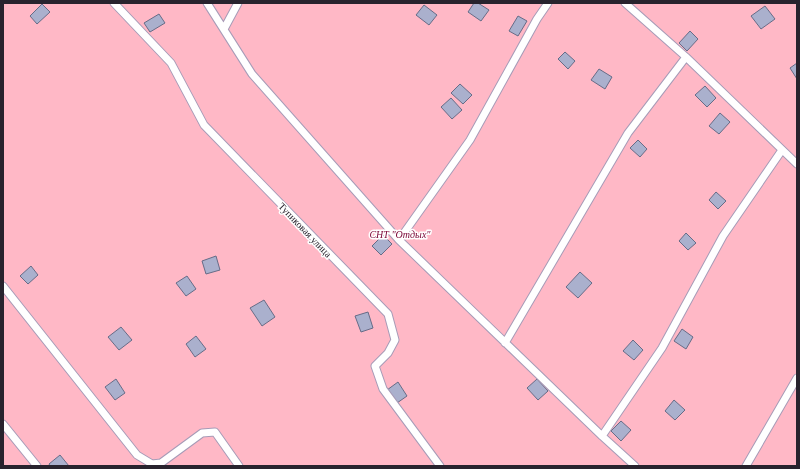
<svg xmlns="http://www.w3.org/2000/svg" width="800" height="469" font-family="'Times New Roman',serif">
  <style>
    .green { fill: #ffb8c6 }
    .building { fill: #aab0cd; stroke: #676c87 }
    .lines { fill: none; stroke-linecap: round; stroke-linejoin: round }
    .service-casing { stroke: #a79bb7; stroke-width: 9 }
    .service { stroke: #fff; stroke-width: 7 }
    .labels { text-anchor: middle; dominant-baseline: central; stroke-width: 3; stroke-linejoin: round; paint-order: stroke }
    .street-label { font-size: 10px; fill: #28232e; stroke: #fff }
    .park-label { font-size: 10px; font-style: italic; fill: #790234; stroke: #fff }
  </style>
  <rect width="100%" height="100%" fill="#f1e9fb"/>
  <path class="green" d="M 3,3 L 797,3 L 797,466 L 3,466 Z"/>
  <path class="building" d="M 474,3 L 478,3 L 489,10 L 481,21 L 468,12 Z
    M 42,4 L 50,12 L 37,24 L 30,16 Z
    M 424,5 L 437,15 L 429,25 L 416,15 Z
    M 765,6 L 775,19 L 761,29 L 751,16 Z
    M 159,14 L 165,23 L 150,32 L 144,23 Z
    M 518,16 L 527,21 L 518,36 L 509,31 Z
    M 690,31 L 698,39 L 687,51 L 679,43 Z
    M 565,52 L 575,61 L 568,69 L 558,59 Z
    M 797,63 L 797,79 L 790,68 Z
    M 599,69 L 612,77 L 605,89 L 591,80 Z
    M 460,84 L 472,95 L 463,104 L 451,93 Z
    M 705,86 L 716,98 L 707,107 L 695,95 Z
    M 451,98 L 462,110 L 452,119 L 441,107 Z
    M 720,113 L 730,122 L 719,134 L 709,126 Z
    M 638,140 L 647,149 L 640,157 L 630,148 Z
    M 716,192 L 726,201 L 718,209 L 709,200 Z
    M 686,233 L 696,243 L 688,250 L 679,241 Z
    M 383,235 L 392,244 L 381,255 L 372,246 Z
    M 216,256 L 220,270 L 206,274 L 202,261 Z
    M 31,266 L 38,275 L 28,284 L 20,276 Z
    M 580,272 L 592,283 L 578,298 L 566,287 Z
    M 187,276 L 196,289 L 186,296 L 176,283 Z
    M 264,300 L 275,317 L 262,326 L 250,308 Z
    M 368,312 L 373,328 L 361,332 L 355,316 Z
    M 121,327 L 132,340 L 119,350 L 108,337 Z
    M 682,329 L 693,337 L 686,349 L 674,341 Z
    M 196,336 L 206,349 L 195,357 L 186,344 Z
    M 633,340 L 643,350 L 634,360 L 623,351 Z
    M 116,379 L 125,393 L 115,400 L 105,387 Z
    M 537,379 L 548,391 L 538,400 L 527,388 Z
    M 398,382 L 407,396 L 397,403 L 387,390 Z
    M 674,400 L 685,410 L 675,420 L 665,411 Z
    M 621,421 L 631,430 L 621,441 L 611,431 Z
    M 60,455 L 69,466 L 50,466 L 49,464 Z"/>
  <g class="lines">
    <defs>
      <path id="service" d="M 114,3 L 171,63 L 204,125 L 388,314 L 395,340 L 388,353 L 375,366 L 383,389 L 440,466
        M 207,3 L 252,74 L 399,240 L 602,436 L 635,466
        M 625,3 L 686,57 L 797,164
        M 224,29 L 238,3
        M 399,240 L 470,140 L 537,19 L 548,3
        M 3,286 L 137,455 L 152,464 L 161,463 L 202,433 L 215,432 L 239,466
        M 505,343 L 628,133 L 686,57
        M 3,424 L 37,466
        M 602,436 L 662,348 L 723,236 L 782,150
        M 746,466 L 797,378"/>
    </defs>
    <use href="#service" class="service-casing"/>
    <use href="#service" class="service"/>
  </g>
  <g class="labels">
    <g class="street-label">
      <text transform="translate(305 230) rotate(46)">Тупиковая улица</text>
    </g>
    <g class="park-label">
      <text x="400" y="234">СНТ "Отдых"</text>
    </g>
  </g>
  <rect width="800" height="469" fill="none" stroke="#28232e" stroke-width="8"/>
</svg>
